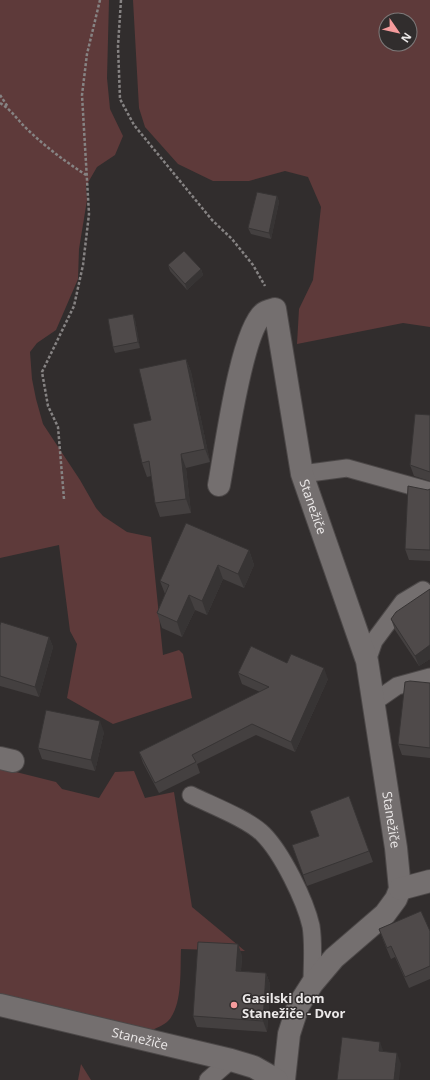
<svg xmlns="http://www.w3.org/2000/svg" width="430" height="1080" font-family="'Open Sans',sans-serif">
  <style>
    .green { fill: #5e3a3a; fill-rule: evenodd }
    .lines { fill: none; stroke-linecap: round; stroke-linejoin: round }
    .lane-casing { stroke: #4c4848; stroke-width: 19 }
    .street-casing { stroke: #4c4848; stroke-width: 24 }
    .path { stroke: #868383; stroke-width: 2.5; stroke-dasharray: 3 2; stroke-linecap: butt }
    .lane { stroke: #746f6f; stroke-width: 17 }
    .street { stroke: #746f6f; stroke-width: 22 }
    .wall { fill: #444040 }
    .shaded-wall { fill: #373434 }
    .building { fill: #4f4a4a; stroke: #373434 }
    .poi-dot { fill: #f59b9c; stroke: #312d2d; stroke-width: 1.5 }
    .labels { text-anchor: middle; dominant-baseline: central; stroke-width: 3; stroke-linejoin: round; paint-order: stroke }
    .street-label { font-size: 13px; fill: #ece9e9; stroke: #312d2d }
    .poi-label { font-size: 13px; font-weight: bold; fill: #ece9e9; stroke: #312d2d; text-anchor: start }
  </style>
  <rect width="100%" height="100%" fill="#312d2d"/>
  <path class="green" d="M 0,0 L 109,0 L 107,78 L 110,109 L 123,136 L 115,155 L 97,167 L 86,186 L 87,200 L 79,249 L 78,279 L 56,330 L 37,343 L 30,352 L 32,379 L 36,399 L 43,424 L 80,480 L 96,508 L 103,516 L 127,532 L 151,537 L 163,655 L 179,650 L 183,654 L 192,698 L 113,724 L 67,698 L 77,644 L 70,631 L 59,545 L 0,558 Z
    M 133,0 L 430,0 L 430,327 L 403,323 L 297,344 L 299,309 L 313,280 L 321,207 L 308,177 L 285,171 L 249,181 L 213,181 L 178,164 L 145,127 L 139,108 ZM 386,20 L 410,20 L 410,44 L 386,44 Z
    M 0,768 L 56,782 L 62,789 L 99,798 L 115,772 L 134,771 L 145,798 L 174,792 L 192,907 L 245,951 L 181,949 C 180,969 183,1006 168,1021 C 164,1025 157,1028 152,1030 L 0,995 Z
    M 81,1064 L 91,1080 L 78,1080 Z"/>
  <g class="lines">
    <defs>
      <path id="lane" d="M 302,474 L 347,468 L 430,491
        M 367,661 L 374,641 L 403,602 L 423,590
        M 374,702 L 397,686 L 430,677
        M 191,795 C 211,805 248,819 263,834 C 282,853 305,900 311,926 C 314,944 312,966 312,984
        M 208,1080 L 231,1060"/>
      <g id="street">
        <path id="s1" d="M 219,485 C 225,454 241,330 264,313 C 266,311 271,310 275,309 L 302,474 L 367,661 L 396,848 L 400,889 L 396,899 L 385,914 L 334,958 L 312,984 L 298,1006 L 289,1034 L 284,1080"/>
        <path d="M 0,758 L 13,761"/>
        <path d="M 400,889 L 430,881"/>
        <path id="s2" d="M 0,1005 L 231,1060 L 254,1067 L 277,1080"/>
      </g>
    </defs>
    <use href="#lane" class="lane-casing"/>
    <use href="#street" class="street-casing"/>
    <path class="path" d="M 121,0 L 118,46 L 120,99 L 134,125 L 212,220 L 232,239 L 253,265 L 265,286
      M 0,95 L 8,107
      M 0,103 C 12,110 19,122 29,131 C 47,148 66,162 86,175
      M 64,499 L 58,427 L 48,406 L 42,372 L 74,306 L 83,265 L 89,214 L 82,95 L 87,54 L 100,0"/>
    <use href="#lane" class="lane"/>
    <use href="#street" class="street"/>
  </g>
  <path class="wall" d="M 277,196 L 279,202 L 271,239 L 251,234 L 248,228 Z
    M 168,265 L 201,269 L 203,275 L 187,290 L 170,271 Z
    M 133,314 L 135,320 L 140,348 L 115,353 L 113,347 Z
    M 186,359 L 191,372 L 210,462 L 186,468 L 191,513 L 160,517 L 155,503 L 151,476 L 147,477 L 142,463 L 151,420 Z
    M 430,415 L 430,481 L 414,476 L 410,465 Z
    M 430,489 L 430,561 L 409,560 L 405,549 L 428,490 Z
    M 249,550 L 254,565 L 244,588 L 223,579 L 207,615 L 195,610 L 182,637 L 162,628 L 157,613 L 165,594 L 160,581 Z
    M 430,589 L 430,659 L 419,666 L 395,630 L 391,619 Z
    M 0,625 L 49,637 L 53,647 L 39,697 L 0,686 Z
    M 287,663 L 328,679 L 295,752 L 256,735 L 197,764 L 200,773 L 159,793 L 143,763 L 139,752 L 260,692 L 242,684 L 238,673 Z
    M 430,683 L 430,758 L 402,755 L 398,744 Z
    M 104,732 L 95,771 L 42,759 L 38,748 Z
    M 349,796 L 373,862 L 307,886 L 292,845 L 319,836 Z
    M 379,929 L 430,931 L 430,979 L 409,988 L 395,957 L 391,959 L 383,940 Z
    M 242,955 L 241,971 L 266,973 L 270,984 L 267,1032 L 197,1027 L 193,1016 Z"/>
  <path class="shaded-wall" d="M 277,196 L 279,202 L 271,239 L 269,233 Z
    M 201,269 L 203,275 L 187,290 L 185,284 Z
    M 133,314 L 135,320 L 140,348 L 138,342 Z
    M 186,359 L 191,372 L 210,462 L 205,449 Z
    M 181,454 L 186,468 L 191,513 L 186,499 Z
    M 249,550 L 254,565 L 244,588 L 238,574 Z
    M 218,565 L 223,579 L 207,615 L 202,601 Z
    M 189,595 L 195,610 L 182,637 L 177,622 Z
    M 49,637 L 53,647 L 39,697 L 35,687 Z
    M 430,645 L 430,659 L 419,666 L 415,656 Z
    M 324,668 L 328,679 L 295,752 L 291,742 Z
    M 100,721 L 104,732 L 95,771 L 91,760 Z
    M 238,944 L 242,955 L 240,982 L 236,971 Z
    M 266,973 L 270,984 L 267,1032 L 263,1021 Z
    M 380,1042 L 384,1053 L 379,1051 Z
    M 397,1053 L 401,1064 L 399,1080 L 394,1080 Z"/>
  <path class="building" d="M 257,192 L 277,196 L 269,233 L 248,228 Z
    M 184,251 L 201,269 L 185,284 L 168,265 Z
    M 133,314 L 138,342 L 113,347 L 108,319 Z
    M 186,359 L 205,449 L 181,454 L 186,499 L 155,503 L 149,461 L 142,463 L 133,424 L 151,420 L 139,369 Z
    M 415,414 L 430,415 L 430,472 L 410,465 Z
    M 408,486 L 428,490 L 430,489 L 430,550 L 405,549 Z
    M 186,523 L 249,550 L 238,574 L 218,565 L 202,601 L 189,595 L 177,622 L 157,613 L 169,585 L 160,581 Z
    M 430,589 L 430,645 L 415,656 L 391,619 L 396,612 Z
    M 1,622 L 49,637 L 35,687 L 0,676 L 0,625 Z
    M 251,646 L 287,663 L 291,654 L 324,668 L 291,742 L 252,724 L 192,755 L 196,762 L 155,783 L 139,752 L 269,687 L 238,673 Z
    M 410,681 L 430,683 L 430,748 L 398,744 L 405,682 Z
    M 46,710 L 100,721 L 91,760 L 38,748 Z
    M 349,796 L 369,851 L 303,875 L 292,845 L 319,836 L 310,811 Z
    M 421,911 L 430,931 L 430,966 L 405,977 L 391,946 L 387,948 L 379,929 Z
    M 198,942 L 238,944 L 236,971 L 266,973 L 263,1021 L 193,1016 Z
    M 342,1037 L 380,1042 L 379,1051 L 397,1053 L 394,1080 L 337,1080 Z"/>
  <circle class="poi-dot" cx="234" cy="1005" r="4"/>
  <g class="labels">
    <g class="street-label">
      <text stroke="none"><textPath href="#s1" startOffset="393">Stanežiče</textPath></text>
      <text stroke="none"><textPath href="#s1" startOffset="717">Stanežiče</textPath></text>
      <text stroke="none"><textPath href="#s2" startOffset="144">Stanežiče</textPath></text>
    </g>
    <g class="poi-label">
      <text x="242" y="998">Gasilski dom<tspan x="242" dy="15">Stanežiče - Dvor</tspan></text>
    </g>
  </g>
  <g transform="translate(398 32) rotate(124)"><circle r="19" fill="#312d2d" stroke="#7c7878"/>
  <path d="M0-3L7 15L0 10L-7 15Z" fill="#f59b9c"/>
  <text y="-6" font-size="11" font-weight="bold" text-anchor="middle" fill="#ece9e9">N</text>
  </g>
</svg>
